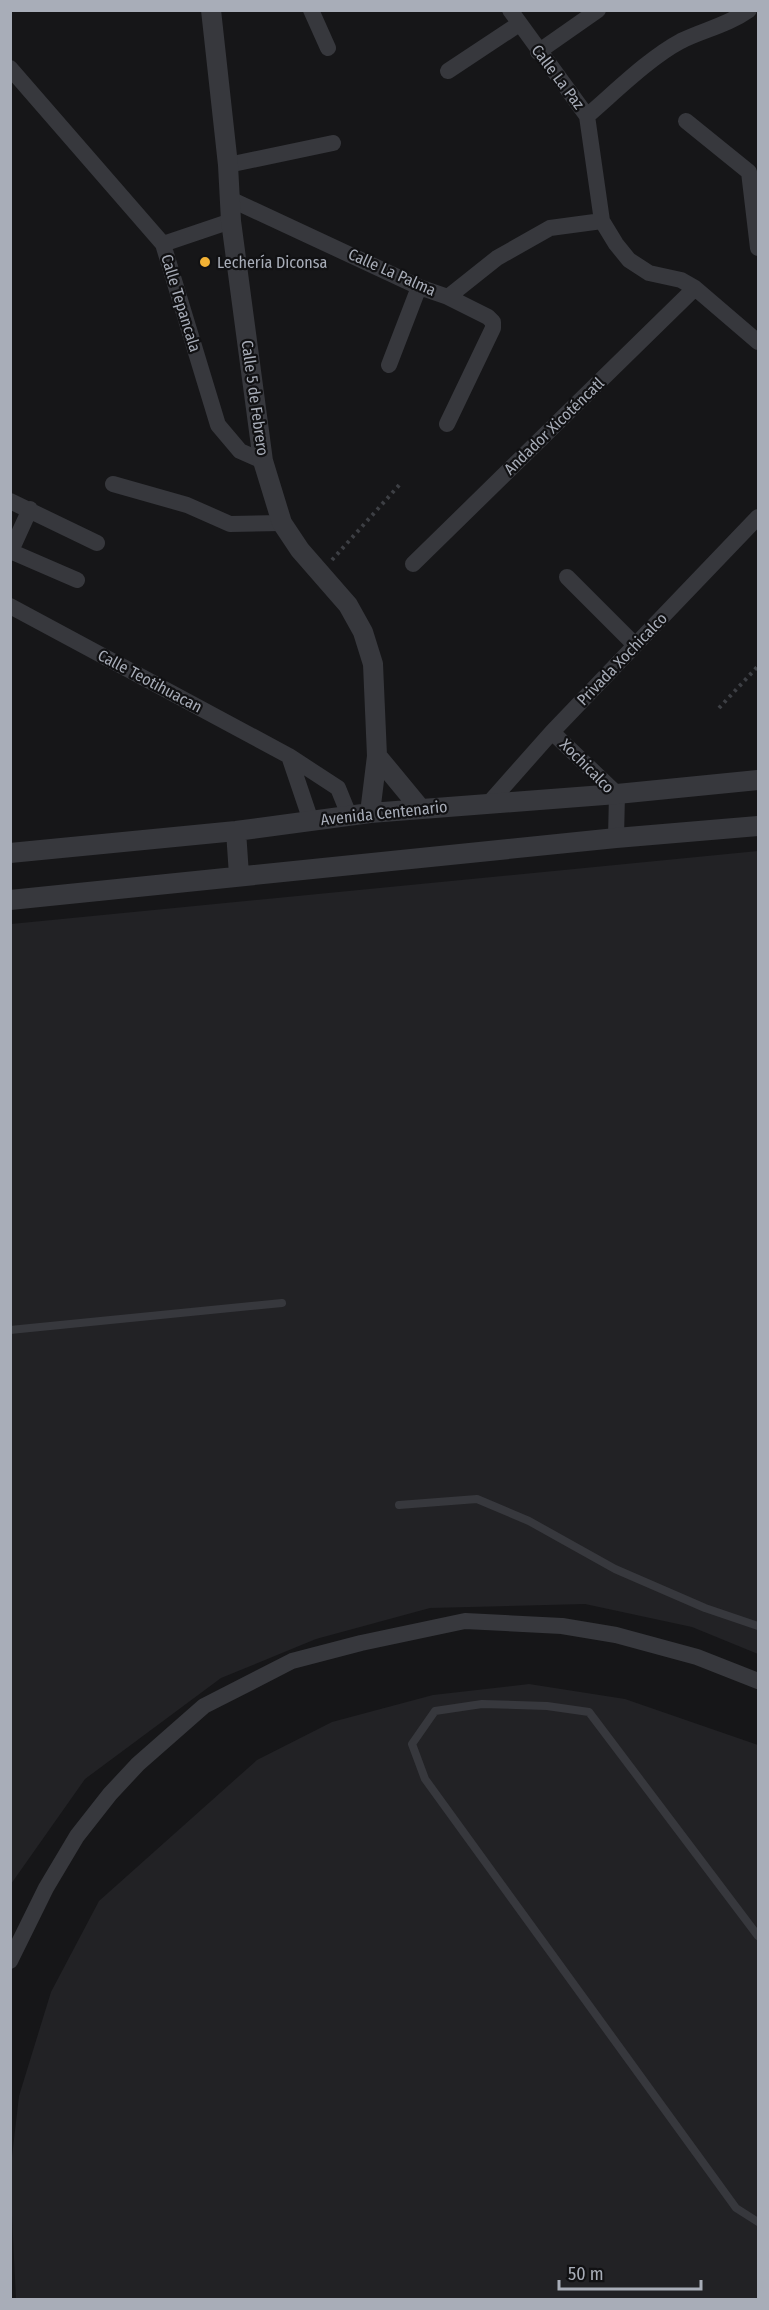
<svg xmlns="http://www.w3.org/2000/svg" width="769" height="2310" font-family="'Fira Sans Condensed',sans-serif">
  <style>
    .built { fill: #222225 }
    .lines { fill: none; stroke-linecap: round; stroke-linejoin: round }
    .path { stroke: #3d3f44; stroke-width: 4; stroke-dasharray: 3 4.5; stroke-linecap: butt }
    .service { stroke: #37383d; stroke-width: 8 }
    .minor { stroke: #37383d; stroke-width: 16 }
    .tertiary { stroke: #37383d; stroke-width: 20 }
    .poi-dot { fill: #f2b134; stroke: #111113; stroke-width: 2 }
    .labels { text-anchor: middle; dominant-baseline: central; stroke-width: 4.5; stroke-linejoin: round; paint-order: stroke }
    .street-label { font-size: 16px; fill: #a8adb8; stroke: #111113 }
    .poi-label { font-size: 16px; fill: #a8adb8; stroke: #111113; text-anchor: start }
  </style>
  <rect width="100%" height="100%" fill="#161618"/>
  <path class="built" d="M 758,851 L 758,1654 L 692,1627 L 585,1604 L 430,1608 L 316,1639 L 221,1678 L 85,1779 L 11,1884 L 11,924 Z
    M 529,1684 L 625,1699 L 758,1745 L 758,2299 L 16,2300 L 10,2174 L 19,2096 L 51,1992 L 99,1901 L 257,1760 L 332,1722 L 433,1695 Z"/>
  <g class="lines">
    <path class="path" d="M 332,560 L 402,482
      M 719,708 L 758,666"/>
    <path class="service" d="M 10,1330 L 282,1303
      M 399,1505 L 477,1499 L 529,1521 L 615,1569 L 705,1608 L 758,1626
      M 758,1936 L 589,1712 L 547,1706 L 482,1704 L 435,1711 L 412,1744 L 425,1779 L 736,2208 L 758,2222"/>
    <path class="minor" d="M 311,10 L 328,48
      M 510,10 L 587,116 L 602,221 L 616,244 L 629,260 L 649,273 L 681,280 L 695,288 L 758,342
      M 538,52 L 598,10
      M 10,68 L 163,244 L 218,425 L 240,451 L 263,461
      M 448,71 L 519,24
      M 587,116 C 615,92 649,58 681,41 C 703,30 728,25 749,10
      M 686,121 L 749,172 L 758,248
      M 228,165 L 333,143
      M 230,199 L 419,287 L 448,297 L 497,258 L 550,228 L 602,221
      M 163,244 L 231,221
      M 389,365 L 419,287
      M 447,424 L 493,328 L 493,322 L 488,317 L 448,297
      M 113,484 L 187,505 L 230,524 L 282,523
      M 10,501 L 97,543
      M 10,551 L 77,580
      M 10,553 L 30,509
      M 413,564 L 695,288
      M 567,577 L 635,645
      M 10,606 L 289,756 L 338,788 L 349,815
      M 552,732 L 617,794 L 616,838
      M 289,756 L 311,821
      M 489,803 L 552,732 L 758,517
      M 10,1961 L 46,1888 L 77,1836 L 110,1794 L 138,1764 L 204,1706 L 292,1661 L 361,1643 L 465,1621 L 562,1626 L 616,1635 L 697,1657 L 758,1681"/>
    <path class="tertiary" d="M 211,10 L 228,165 L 231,221 L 263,461 L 282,523 L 300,550 L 348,605 L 363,632 L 373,664 L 377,756 L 370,813
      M 377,756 L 420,808
      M 236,831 L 239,875
      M 10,853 L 236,831 L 370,813 L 617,794 L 758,780
      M 10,900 L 616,838 L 758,826"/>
  </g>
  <circle class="poi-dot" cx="205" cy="262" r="6"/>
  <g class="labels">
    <g class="street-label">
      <text transform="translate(558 77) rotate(53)">Calle La Paz</text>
      <text transform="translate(392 272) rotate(24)">Calle La Palma</text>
      <text transform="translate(181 303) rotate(73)">Calle Tepancala</text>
      <text transform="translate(255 398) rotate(82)">Calle 5 de Febrero</text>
      <text transform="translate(554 426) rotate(-44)">Andador Xicoténcatl</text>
      <text transform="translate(622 659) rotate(-46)">Privada Xochicalco</text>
      <text transform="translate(150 681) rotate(28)">Calle Teotihuacan</text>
      <text transform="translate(587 766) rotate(45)">Xochicalco</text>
      <text transform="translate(384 813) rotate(-6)">Avenida Centenario</text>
    </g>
    <g class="poi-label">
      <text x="217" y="262">Lechería Diconsa</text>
    </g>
  </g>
  <rect width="769" height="2310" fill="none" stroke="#a8adb8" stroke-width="24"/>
  <path d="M559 2280v9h142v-9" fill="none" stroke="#a8adb8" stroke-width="3"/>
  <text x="568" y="2280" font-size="18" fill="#a8adb8" stroke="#111113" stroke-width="4.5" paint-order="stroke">50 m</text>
</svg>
